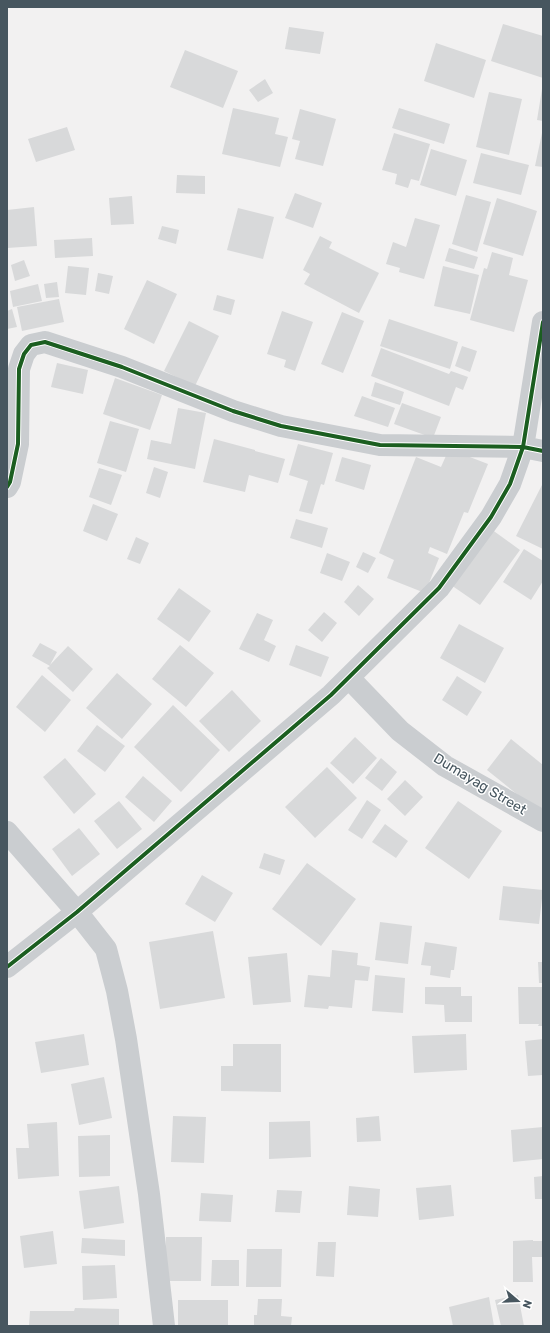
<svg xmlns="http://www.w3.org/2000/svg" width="550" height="1333" font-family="Rubik,sans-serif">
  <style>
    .building { fill: #d8d9da }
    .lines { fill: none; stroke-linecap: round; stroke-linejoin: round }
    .street { stroke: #cacdd0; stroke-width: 22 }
    .cycleway-casing { stroke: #fff; stroke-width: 6 }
    .cycleway { stroke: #1b5e20; stroke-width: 4 }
    .labels { text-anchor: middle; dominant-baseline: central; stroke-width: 3; stroke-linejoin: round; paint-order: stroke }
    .street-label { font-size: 14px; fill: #47565f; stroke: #fff }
  </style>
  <rect width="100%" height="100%" fill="#f2f1f1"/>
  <path class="building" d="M 503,24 L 543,36 L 543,78 L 491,61 Z
    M 289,27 L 324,32 L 320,54 L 285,49 Z
    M 436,43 L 486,60 L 474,98 L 424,81 Z
    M 185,50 L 238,71 L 223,108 L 170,87 Z
    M 265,79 L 273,93 L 258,102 L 249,90 Z
    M 542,89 L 543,89 L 543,121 L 537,120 Z
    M 489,92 L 522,99 L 509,155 L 476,147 Z
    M 233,108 L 279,118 L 275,134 L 288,137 L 280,167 L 222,154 Z
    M 399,108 L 450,124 L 444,144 L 392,128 Z
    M 300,109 L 336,119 L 323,166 L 295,159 L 300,141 L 292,139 Z
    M 67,127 L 75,150 L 36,162 L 28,139 Z
    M 394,133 L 430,144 L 419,181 L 411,179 L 408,188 L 395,184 L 397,174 L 382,170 Z
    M 542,133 L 543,134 L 543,167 L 535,166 Z
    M 431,149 L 467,160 L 456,196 L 420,185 Z
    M 481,153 L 529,165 L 521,195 L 473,183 Z
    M 177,175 L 205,176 L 205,194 L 176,193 Z
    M 295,193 L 322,203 L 313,228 L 285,218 Z
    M 466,195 L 491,202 L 477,252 L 452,244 Z
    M 132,196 L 134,224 L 111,225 L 109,198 Z
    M 497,198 L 537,211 L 523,256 L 483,244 Z
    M 34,207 L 37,246 L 7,248 L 7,210 Z
    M 238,208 L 274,217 L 263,259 L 227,250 Z
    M 415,218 L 440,225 L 424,279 L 399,272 L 400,268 L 386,264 L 393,242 L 406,247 Z
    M 162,226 L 179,230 L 176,244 L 158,239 Z
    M 320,236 L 332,242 L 329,248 L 379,273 L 359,313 L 304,284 L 310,274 L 303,270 Z
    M 92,238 L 93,256 L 55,258 L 54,240 Z
    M 449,248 L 478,257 L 474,269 L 445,261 Z
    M 492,252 L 513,258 L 509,275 L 528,280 L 514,332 L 470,320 L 484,268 L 487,269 Z
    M 24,260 L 30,276 L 15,281 L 11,265 Z
    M 68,266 L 89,268 L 86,295 L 65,293 Z
    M 443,266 L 479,275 L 470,314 L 434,306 Z
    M 98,273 L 113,276 L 109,294 L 95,291 Z
    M 147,280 L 177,294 L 154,344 L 124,329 Z
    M 57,282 L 59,297 L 46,298 L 44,284 Z
    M 38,284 L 42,301 L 13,307 L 10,291 Z
    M 217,295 L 235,300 L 231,315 L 213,310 Z
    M 59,299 L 64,322 L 22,331 L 17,307 Z
    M 12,309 L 17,327 L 7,329 L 7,311 Z
    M 282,311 L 313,322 L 295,371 L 284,367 L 286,360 L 267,354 Z
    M 342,312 L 364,321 L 343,373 L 321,364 Z
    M 389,319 L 458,342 L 450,369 L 380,346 Z
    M 189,321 L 219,336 L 195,386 L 164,371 Z
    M 462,346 L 477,351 L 470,372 L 455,366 Z
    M 381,348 L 449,374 L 451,371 L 468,377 L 463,390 L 456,387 L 449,406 L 371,376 Z
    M 57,363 L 88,370 L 83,394 L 51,387 Z
    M 115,378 L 162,395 L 150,430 L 103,414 Z
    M 375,382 L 404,392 L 400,405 L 371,396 Z
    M 362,396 L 395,408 L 388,427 L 354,416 Z
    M 402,403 L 441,417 L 433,438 L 394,424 Z
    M 178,408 L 206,413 L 195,469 L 147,459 L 151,440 L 171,444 Z
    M 110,421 L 139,429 L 126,472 L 97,463 Z
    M 214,439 L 255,450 L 255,451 L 285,459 L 278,483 L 249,475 L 245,492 L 203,482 Z
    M 298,444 L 333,453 L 324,485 L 321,484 L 312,514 L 299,511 L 308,481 L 289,475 Z
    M 449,449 L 488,464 L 468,513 L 464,512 L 447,554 L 430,547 L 428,553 L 439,558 L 425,593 L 387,578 L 394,560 L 379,553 L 416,457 L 441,467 Z
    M 342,457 L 371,465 L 364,490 L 335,481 Z
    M 154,467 L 168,472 L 160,498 L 146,493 Z
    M 99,468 L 122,475 L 111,505 L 89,497 Z
    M 543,483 L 543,549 L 516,536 Z
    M 93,504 L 118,514 L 107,541 L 83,531 Z
    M 296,519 L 328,528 L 322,548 L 290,538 Z
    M 491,529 L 520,550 L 480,605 L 451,585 Z
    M 136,537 L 149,543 L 140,564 L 127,559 Z
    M 524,549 L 543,561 L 543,581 L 531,600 L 503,582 Z
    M 363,552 L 376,558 L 368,573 L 356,567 Z
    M 327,553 L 350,562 L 342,581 L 320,573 Z
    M 358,585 L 374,599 L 359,616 L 344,602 Z
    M 179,588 L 211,611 L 189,642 L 157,619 Z
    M 324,612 L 337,623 L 322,642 L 308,630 Z
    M 257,613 L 273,620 L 264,640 L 276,646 L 269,662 L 239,649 Z
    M 459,624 L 504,648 L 485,683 L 440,658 Z
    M 40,643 L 57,652 L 50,665 L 68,646 L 93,669 L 73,692 L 47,668 L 50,666 L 32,656 Z
    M 180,645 L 214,673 L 186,707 L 152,679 Z
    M 296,645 L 329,657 L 321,677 L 289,665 Z
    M 117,673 L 152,704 L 122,739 L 86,708 Z
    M 42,675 L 71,700 L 45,732 L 16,707 Z
    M 457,676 L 482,692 L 467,716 L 442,700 Z
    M 232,690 L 261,721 L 229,752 L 199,721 Z
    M 173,705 L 220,750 L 181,792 L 134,747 Z
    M 97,725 L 125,746 L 105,772 L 77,751 Z
    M 355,737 L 377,758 L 353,784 L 330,763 Z
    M 511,739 L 543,765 L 543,815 L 487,770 Z
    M 65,758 L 96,794 L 74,814 L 43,777 Z
    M 381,758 L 397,772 L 382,791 L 365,778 Z
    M 327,767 L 357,798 L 315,838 L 285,807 Z
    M 143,776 L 172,801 L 154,822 L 125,797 Z
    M 405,780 L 423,797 L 405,816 L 387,799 Z
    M 367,800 L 381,810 L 362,839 L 348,830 Z
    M 119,801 L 142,829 L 117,849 L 94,821 Z
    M 458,801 L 502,831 L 469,879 L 425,848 Z
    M 385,824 L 408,841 L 396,858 L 372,842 Z
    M 79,828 L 100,854 L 72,876 L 52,849 Z
    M 264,853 L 285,860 L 280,875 L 259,868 Z
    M 307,863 L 356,899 L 321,946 L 272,909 Z
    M 202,875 L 233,893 L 215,922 L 185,904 Z
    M 503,886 L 543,890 L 539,924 L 499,920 Z
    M 380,922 L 412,926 L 408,964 L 375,960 Z
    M 213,931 L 225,998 L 160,1009 L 149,942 Z
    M 425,942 L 457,947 L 454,970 L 451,970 L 450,978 L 430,975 L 431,966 L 421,965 Z
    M 332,950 L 358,953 L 357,965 L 370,967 L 368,981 L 355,980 L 352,1008 L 329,1006 L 328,1009 L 304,1007 L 308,975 L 330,977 Z
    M 287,953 L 291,1002 L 253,1005 L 248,957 Z
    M 538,962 L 543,962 L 543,983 L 539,983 Z
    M 375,975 L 405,978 L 403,1013 L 372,1011 Z
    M 425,987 L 461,987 L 461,996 L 472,996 L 472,1022 L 445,1022 L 444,1005 L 425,1004 Z
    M 518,987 L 543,987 L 543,1026 L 538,1026 L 539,1024 L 519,1024 Z
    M 84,1034 L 89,1065 L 41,1073 L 35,1042 Z
    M 466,1034 L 467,1070 L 414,1073 L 412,1036 Z
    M 543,1039 L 543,1075 L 528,1076 L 525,1041 Z
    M 233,1044 L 281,1044 L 281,1092 L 221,1091 L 221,1066 L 233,1066 Z
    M 104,1077 L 112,1118 L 79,1125 L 71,1084 Z
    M 173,1116 L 206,1117 L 204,1163 L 171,1162 Z
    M 379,1116 L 381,1141 L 357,1142 L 356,1118 Z
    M 310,1121 L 311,1157 L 269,1159 L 269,1122 Z
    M 57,1122 L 59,1176 L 18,1179 L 16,1148 L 29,1148 L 27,1124 Z
    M 543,1127 L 543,1159 L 513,1162 L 511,1130 Z
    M 110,1135 L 110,1176 L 79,1177 L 78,1136 Z
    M 543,1176 L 543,1199 L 535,1199 L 534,1177 Z
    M 451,1185 L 454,1216 L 419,1220 L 416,1188 Z
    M 119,1186 L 124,1223 L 84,1229 L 79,1191 Z
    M 349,1186 L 380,1189 L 378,1217 L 347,1215 Z
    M 277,1190 L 302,1191 L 300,1213 L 275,1212 Z
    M 201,1193 L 233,1195 L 231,1222 L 199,1221 Z
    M 53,1231 L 57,1264 L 24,1268 L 20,1236 Z
    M 166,1237 L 202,1237 L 201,1281 L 166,1281 Z
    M 82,1238 L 125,1240 L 125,1256 L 81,1253 Z
    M 533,1240 L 533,1241 L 543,1241 L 543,1257 L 532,1257 L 533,1282 L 513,1282 L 513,1241 Z
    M 318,1242 L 336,1242 L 334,1277 L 316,1276 Z
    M 247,1249 L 282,1249 L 281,1287 L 246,1287 Z
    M 212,1260 L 239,1260 L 239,1286 L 211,1286 Z
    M 115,1265 L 117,1298 L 83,1300 L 82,1266 Z
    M 518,1295 L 524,1326 L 501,1326 L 495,1300 Z
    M 489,1297 L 494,1326 L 453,1326 L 449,1307 Z
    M 258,1299 L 282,1299 L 281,1316 L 292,1317 L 291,1326 L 254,1326 L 254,1315 L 257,1315 Z
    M 178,1300 L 228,1300 L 228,1326 L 178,1326 Z
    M 75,1308 L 119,1309 L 119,1326 L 29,1326 L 30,1311 L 74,1311 Z"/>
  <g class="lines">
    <path class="street" d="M 7,487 L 10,482 L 18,444 L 19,369 L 24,354 L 31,345 L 45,342 L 122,367 L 233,411 L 281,426 L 380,445 L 523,447 L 543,451
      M 349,678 L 400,731 L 445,766 L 543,821
      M 7,832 L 77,912 L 106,949 L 117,991 L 126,1039 L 149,1194 L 164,1326
      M 7,967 L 77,912 L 331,695 L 439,588 L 491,517 L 510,484 L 523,447 L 543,322"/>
    <defs>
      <path id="cycleway" d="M 7,487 L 10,482 L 18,444 L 19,369 L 24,354 L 31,345 L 45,342 L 122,367 L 233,411 L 281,426 L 380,445 L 523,447 L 543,451
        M 7,967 L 77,912 L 331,695 L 439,588 L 491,517 L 510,484 L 523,447 L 543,322"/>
    </defs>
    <use href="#cycleway" class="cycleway-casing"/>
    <use href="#cycleway" class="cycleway"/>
  </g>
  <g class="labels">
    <g class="street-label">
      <text transform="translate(480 784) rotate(31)">Dumayag Street</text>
    </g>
  </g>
  <rect width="550" height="1333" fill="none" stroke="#47565f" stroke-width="16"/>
  <g transform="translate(518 1301) rotate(109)" stroke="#ffffff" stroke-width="3" paint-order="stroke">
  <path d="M0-3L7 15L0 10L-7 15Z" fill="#47565f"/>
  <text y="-6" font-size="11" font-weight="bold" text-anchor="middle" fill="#47565f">N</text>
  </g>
</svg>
